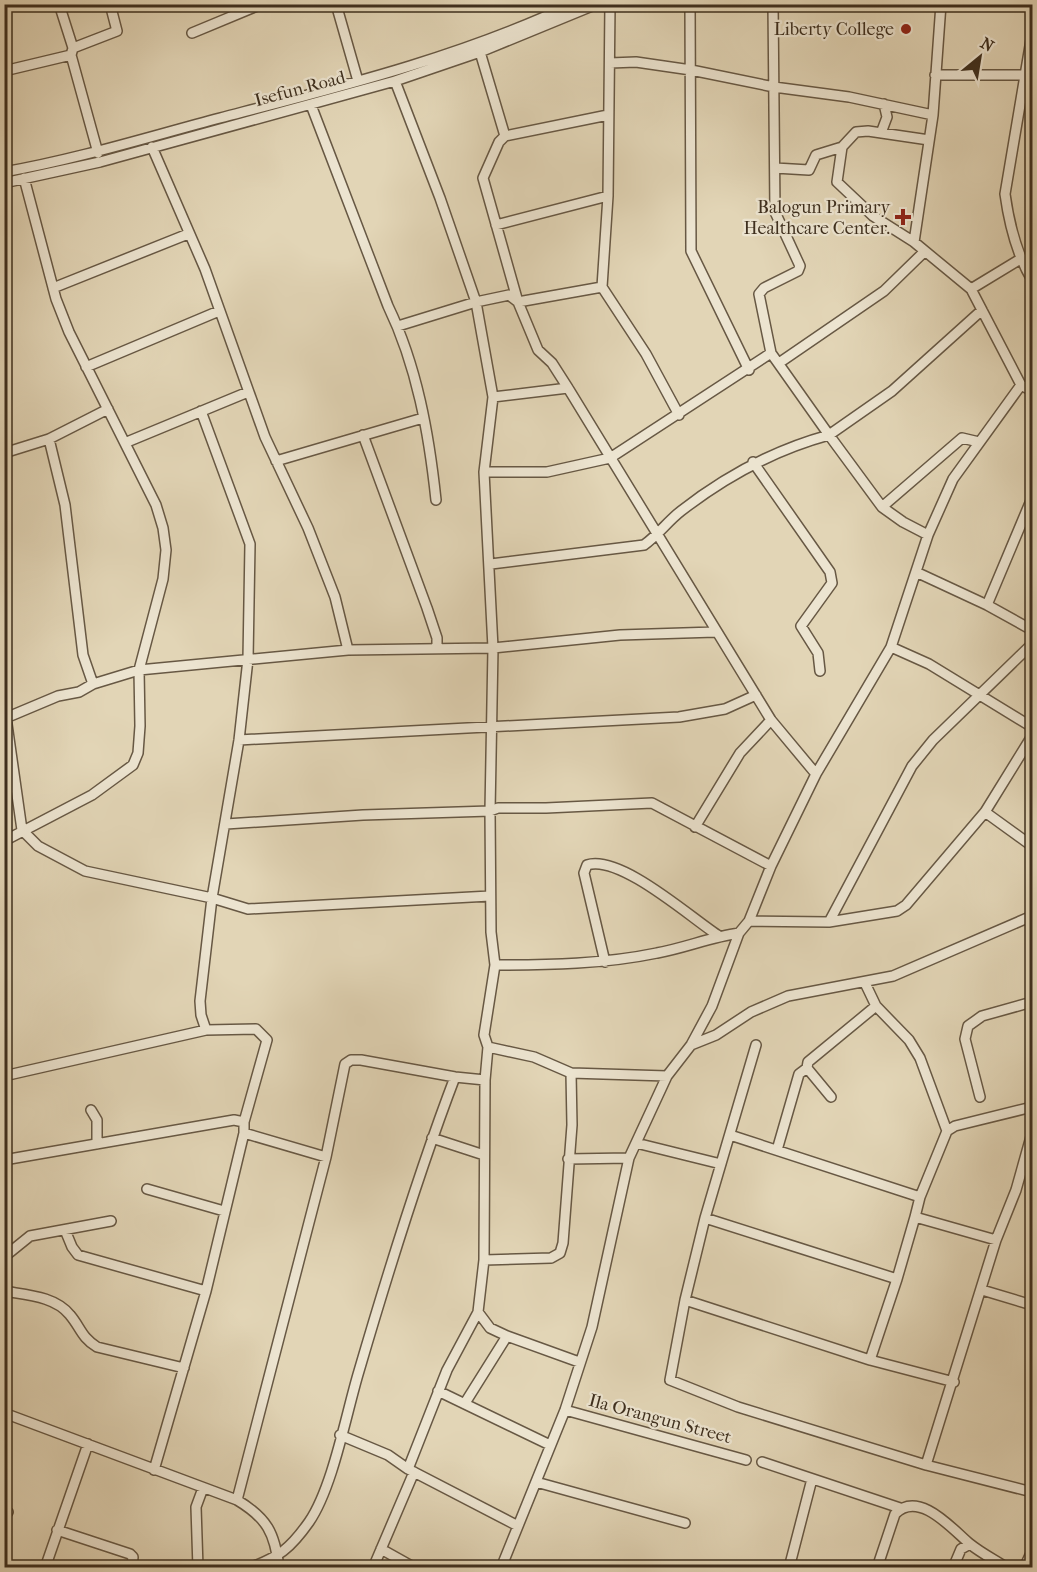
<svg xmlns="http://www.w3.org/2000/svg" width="1037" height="1572" font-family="'IM FELL French Canon',serif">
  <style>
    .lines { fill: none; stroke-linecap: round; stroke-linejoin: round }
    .minor-casing { stroke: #675844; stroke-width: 12 }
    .minor { stroke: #ece4d0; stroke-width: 9 }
    .poi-dot { fill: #8f2418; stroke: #ece4d0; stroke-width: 2 }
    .labels { text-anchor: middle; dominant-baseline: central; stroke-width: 4.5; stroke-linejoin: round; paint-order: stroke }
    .poi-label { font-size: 18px; fill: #3e2f1e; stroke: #ece4d0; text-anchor: end }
    .street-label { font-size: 18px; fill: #3e2f1e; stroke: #ece4d0 }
  </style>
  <rect width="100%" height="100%" fill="#e2d5b6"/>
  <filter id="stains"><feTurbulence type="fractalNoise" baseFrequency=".00333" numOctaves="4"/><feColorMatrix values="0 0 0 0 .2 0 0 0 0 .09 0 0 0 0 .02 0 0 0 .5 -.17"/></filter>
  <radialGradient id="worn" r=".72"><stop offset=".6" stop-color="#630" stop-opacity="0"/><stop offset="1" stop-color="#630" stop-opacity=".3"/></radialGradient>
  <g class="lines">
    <defs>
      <path id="minor" d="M 59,4 L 73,48 L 71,55 L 98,153
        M 336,4 L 358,81
        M 610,4 L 608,196 L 602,287 L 646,354 L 679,415
        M 690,4 L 691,251 L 749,370
        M 773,4 L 775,212 L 800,266 L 798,271 L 764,288 L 759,294 L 771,353 L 829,435 L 892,391 L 982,310
        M 192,33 L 262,4
        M 1032,34 L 1005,194 C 1009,223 1017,255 1032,280
        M 73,48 L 117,31 L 110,4
        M 480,52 L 505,136
        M 610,63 L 636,62 L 691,70 L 774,87 L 849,97 L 933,115
        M 4,71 L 71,55
        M 935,75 L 1032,75
        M 395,81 L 440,198 L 476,302 L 493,397 L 484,472 L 493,648 L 490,811 L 491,932 L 495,965 L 484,1035 L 488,1047 L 485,1080 L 484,1260 L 478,1312 L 447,1370 L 408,1469
        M 311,105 L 388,306 C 417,366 429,434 436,500
        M 608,115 L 505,136 L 499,142 L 483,178 L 518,302 L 538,350 L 552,363 L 568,388 L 771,720 L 816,774
        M 881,133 L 887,117 L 884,104
        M 929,140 L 868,131 L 856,132 L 842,147 L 837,182 L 873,216 L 914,242 L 971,289 L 1021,385 L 1032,391
        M 152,147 L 205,269 L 265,437 L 308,528 L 335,597 L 348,650
        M 775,168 L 809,170 L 816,155 L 842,147
        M 4,172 C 78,159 148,137 220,118 C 339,87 461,57 573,4
        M 4,183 L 100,162 L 395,81 L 480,52 L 597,4
        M 496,225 L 608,196
        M 914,242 L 933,115 L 941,4
        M 53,288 L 188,234
        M 971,289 L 1022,258
        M 398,326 L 476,302 L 509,295 L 518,302 L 602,287
        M 779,363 L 884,291 L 923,253
        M 86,367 L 219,311
        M 493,397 L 568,388
        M 201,411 L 250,544 L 248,659 L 239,740 L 212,898 L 200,1001 L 201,1015 L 206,1030
        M 363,435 L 427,608 L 437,638 L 437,648
        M 49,439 L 65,505 L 83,655 L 93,684
        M 127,442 L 248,392
        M 4,453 L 49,439 L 108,409
        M 276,461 L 423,418
        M 753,462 L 830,572 L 832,583 L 801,626 L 818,653 L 820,671
        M 484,472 L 547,472 L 610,458 L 771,353
        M 882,507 L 962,438 L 979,442
        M 928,535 L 891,647 L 929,664 L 1032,727
        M 491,564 L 644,545 C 658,535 668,521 681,511 C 726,476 774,450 829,435 L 882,507 L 903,522 L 928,535 L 953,479 L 1021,385
        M 916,572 L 987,605 L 1032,630
        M 987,605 L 1032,498
        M 4,703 L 22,830 L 38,846 L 85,871 L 212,898 L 248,909 L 490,896
        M 8,717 L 58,696 L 79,692 L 93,684 L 139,670 L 348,650 L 493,648 L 620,635 L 715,632
        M 239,740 L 679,717 L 725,709 L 756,695
        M 985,812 L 1032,846
        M 226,824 L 363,815 L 490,811 L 498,808 L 546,808 L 652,803 L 771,866
        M 695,827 L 740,753 L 771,720
        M 4,841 L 92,795 L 133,765 L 138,753 L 140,726 L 139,670 L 163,579 L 166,550 L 163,528 L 156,505 L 69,332 L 56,299 L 24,178
        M 749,921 L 829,922 L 897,911 L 906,905 L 985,812 L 1032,736
        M 829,922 L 912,766 L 933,740 L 1032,644
        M 605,962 L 584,873 L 587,865 C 620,854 691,918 719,936
        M 495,965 C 550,965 604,964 657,953 C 685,948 711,937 739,933
        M 865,983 L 876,1006 L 909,1040 L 920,1058 L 947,1131
        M 691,1045 L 716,1035 L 751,1012 L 788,996 L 893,976 L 1032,916
        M 756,1045 L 705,1218 L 685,1300 L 670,1380 L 738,1407 L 926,1465 L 1032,1492
        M 488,1047 L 534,1057 L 571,1073 L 667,1076
        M 4,1076 L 206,1030 L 256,1029 L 267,1040 L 244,1122
        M 831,1097 L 807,1068 L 808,1062 L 876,1006
        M 980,1097 L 965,1039 L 968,1026 L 982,1016 L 1032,1002
        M 91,1110 L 97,1120 L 97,1144
        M 244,1133 L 326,1157
        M 730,1135 L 920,1197
        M 432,1138 L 484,1155
        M 636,1143 L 721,1164
        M 777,1150 L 799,1074 L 807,1068
        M 568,1159 L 629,1158
        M 4,1160 L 234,1120 L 244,1122 L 244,1133 L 206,1291 L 154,1470
        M 147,1189 L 224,1211
        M 705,1218 L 897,1279 L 870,1360
        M 65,1230 L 72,1247 L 78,1255 L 206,1291
        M 996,1240 L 915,1217 L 920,1197 L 947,1131 L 955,1126 L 1032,1107
        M 4,1257 L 30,1236 L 111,1221
        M 484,1260 L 551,1258 L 560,1253 L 563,1243 L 572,1125 L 571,1073
        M 897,1279 L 915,1217
        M 982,1290 L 1032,1305
        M 4,1291 C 26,1295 55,1296 70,1315 C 81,1328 81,1337 97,1347 L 184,1368
        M 685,1300 L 870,1360 L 954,1382
        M 478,1312 L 490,1328 L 507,1336 L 579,1362
        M 438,1391 L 550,1445
        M 465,1403 L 507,1336
        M 565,1410 L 746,1460
        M 4,1413 L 237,1500 C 267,1518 275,1533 279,1568
        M 340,1435 L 388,1455 L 408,1469 L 518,1526
        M 762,1462 L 900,1508
        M 926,1465 L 996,1240 L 1016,1190 L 1032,1133
        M 536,1482 L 685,1523
        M 237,1500 L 326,1157 L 345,1064 L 351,1060 L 361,1060 L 455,1077 L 485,1080
        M 4,1511 L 8,1512
        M 57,1530 L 130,1554 L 133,1557 L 132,1568
        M 381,1549 L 415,1568
        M 503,1563 L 518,1568
        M 45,1568 L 88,1444
        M 198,1568 L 196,1507 L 203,1488
        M 249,1568 C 279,1557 290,1549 309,1522 C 333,1487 346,1414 359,1371 C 388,1272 418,1174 455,1077
        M 373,1568 L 414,1472
        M 501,1568 L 565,1410 L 592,1327 L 629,1158 L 667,1076 L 691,1045 L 712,1006 L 739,933 L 749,921 L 771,866 L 816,774 L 891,647
        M 789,1568 L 812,1479
        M 877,1568 L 895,1514 C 919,1489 953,1530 970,1544 C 981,1553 995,1560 1007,1568
        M 953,1568 L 961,1549 L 970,1544
        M 1024,1568 L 1032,1551"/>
    </defs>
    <use href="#minor" class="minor-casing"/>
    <use href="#minor" class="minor"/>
  </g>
  <g class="poi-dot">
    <circle cx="906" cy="29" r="6"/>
    <path d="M900 208h6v6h6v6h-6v6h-6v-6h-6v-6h6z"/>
  </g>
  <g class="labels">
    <g class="poi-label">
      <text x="894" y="29">Liberty College</text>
      <text x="890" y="207">Balogun Primary<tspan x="890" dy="21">Healthcare Center.</tspan></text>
    </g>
    <g class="street-label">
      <text transform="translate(300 89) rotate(-15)">Isefun Road</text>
      <text transform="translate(660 1419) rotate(15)">Ila Orangun Street</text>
    </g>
  </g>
  <rect width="1037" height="1572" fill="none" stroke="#e2d5b6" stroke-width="24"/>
  <rect x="6" y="6" width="1025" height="1560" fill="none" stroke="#3e2f1e" stroke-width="3"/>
  <rect x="12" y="12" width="1013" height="1548" fill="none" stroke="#3e2f1e" stroke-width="1.5"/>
  <g transform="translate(980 57) rotate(30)" stroke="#ece4d0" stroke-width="4.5" paint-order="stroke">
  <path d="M0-4.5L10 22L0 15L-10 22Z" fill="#3e2f1e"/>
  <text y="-9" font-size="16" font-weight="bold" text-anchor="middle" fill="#3e2f1e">N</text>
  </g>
  <rect width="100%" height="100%" filter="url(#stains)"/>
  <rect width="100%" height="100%" fill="url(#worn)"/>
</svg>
